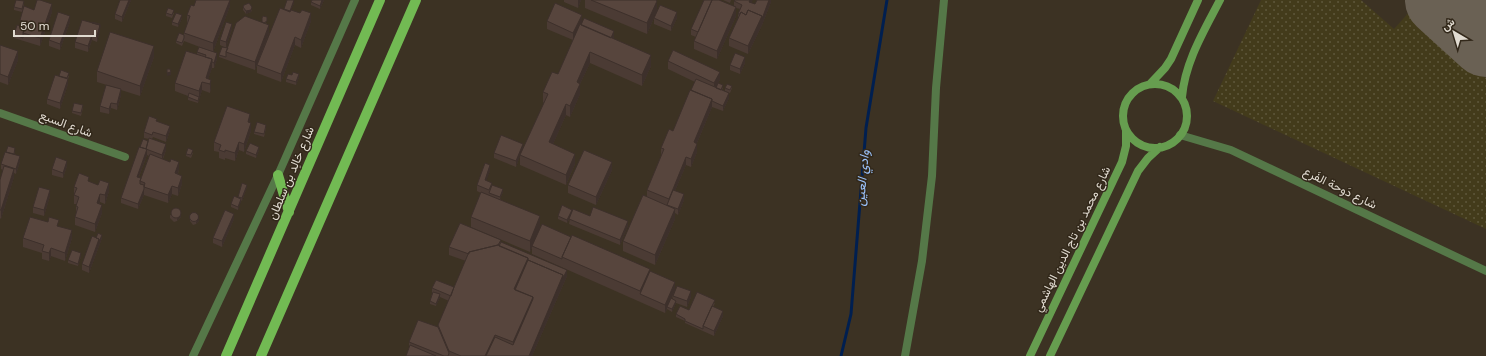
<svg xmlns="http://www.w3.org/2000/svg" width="1486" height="356" font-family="'DM Sans',Vazirmatn,sans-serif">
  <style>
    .sand { fill: url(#sand-dots) }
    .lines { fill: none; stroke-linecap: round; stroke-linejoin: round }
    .stream { stroke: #001f50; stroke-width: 3 }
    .runway { stroke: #6a6154; stroke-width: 72 }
    .street { stroke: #557848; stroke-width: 8 }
    .secondary { stroke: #669d4f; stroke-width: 8 }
    .primary { stroke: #72ba53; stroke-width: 10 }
    .wall { fill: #4b3b34; fill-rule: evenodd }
    .shaded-wall { fill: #3d302b }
    .building { fill: #57453d; stroke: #3d302b }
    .labels { text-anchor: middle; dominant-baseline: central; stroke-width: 3; stroke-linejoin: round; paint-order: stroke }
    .street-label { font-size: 12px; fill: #e1dbd1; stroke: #32281a }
    .water-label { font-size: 13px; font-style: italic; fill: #9ac2fb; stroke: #32281a }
  </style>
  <defs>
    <pattern id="sand-dots" width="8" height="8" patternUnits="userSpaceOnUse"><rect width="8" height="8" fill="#433b1b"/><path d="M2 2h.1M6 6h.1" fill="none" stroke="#5e573b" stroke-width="1.8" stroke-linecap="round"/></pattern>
  </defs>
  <rect width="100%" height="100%" fill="#3c3223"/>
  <path class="sand" d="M 1261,0 L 1361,0 L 1394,29 L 1411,10 L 1486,78 L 1486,229 L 1213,101 Z"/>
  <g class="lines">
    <path class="stream" d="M 841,356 L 851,314 L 866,128 L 887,0"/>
    <path class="runway" d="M 1441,0 L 1486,41"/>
    <path class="street" d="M 0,113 L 125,157
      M 1180,135 L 1231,150 L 1486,271
      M 193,356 L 278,175 L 355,0
      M 905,356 L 922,261 L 932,176 L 936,88 L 944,0"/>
    <path class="secondary" d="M1123 116a32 32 0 1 1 64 0a32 32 0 1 1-64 0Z
      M 1150,84 L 1165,68 L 1171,59 L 1198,0
      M 1182,97 C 1185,62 1204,31 1220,0
      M 1030,356 L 1122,162 L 1126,146 L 1126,130
      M 1050,356 L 1138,171 L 1148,158 L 1160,147"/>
    <path class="primary" d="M 278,175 L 289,212
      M 226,356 L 380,0
      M 261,356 L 416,0"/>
  </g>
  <path class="wall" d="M 131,0 L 122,22 L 115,19 L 115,14 Z
    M 230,0 L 230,6 L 213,52 L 184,41 L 182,46 L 176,43 L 176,41 L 184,35 L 184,33 L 188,23 L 187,23 L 187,15 L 194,6 Z
    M 324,0 L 320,9 L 311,5 L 311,2 Z
    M 564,0 L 581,0 L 578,8 L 564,2 Z
    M 585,0 L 656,0 L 657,11 L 647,34 L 585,8 Z
    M 723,0 L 731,0 L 730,3 Z
    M 771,0 L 771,2 L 762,25 L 748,54 L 729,46 L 729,38 L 738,18 L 738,14 L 740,9 L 736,8 L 736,16 L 717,59 L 694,49 L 694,41 L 696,37 L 691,35 L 691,29 L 734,7 L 734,1 L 751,3 L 755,4 Z
    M 294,3 L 291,10 L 311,21 L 301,48 L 295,45 L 281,82 L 257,73 L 257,65 L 255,70 L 219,57 L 219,55 L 262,22 L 262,18 L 267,24 L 269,33 L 261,56 L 284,9 Z
    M 24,4 L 22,12 L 14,10 L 14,7 Z
    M 243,7 L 252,10 L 251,12 L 246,14 L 243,10 Z
    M 34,10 L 52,12 L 40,46 L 14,38 L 14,35 L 20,26 L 20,20 Z
    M 166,13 L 174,13 L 172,18 L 166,16 Z
    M 182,18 L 178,27 L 172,25 L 172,22 Z
    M 654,18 L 677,18 L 671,31 L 654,24 Z
    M 547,21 L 582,23 L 614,37 L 613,39 L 651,66 L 642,86 L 590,63 L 580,84 L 580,94 L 570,117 L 566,115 L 553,144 L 575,164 L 566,185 L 520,165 L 520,156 L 516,167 L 494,158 L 494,153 L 523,149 L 544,103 L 543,102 L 543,92 L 558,74 L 573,40 L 547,29 Z
    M 70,22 L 60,50 L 49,46 L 49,40 Z
    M 232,29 L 226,48 L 220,45 L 220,40 Z
    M 100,31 L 97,42 L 92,40 L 88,52 L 75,48 L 75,42 Z
    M 0,45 L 18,60 L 8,85 L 0,82 Z
    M 197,52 L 217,59 L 214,68 L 212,68 L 208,79 L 211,88 L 210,93 L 202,90 L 198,103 L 188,100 L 188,96 L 175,91 L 175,83 L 197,54 Z
    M 154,57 L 140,96 L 121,90 L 121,95 L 117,110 L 111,108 L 109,114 L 100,112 L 100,106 L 117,88 L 97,82 L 97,71 Z
    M 668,61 L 720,80 L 718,83 L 723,88 L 722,90 L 729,98 L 723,111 L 712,107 L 697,143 L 697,152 L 691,167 L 686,165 L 675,191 L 684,200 L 678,215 L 675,213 L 675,219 L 655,265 L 623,251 L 623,241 L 647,197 L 647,190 L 661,156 L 661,148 L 673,131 L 695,82 L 668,69 Z
    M 745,63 L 740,74 L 730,70 L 730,65 Z
    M 292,75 L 299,77 L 296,85 L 286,82 L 286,79 Z
    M 59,76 L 69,76 L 68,79 L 68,84 L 60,109 L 47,104 L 47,99 Z
    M 725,88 L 732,88 L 730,93 L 725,91 Z
    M 83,108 L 81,116 L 72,113 L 72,111 Z
    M 157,121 L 170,131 L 166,142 L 153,137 L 152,139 L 166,150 L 163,159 L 179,170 L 178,174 L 182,184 L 178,196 L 172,194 L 168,203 L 144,195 L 138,209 L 121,203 L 121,198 L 149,139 L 144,138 L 144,132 ZM 147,155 L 149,156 L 141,178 L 139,177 Z
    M 250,122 L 251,131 L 244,152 L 239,150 L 235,161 L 225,158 L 225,160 L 219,158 L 219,152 L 214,151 L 214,142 Z
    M 266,128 L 264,137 L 254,134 L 254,132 Z
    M 259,150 L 256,158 L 246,154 L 246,151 Z
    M 15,151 L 14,155 L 20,162 L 16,174 L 14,173 L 14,177 L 1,219 L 0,218 L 0,180 L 3,170 L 1,169 L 1,164 Z
    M 193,153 L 191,158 L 186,156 L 186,154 Z
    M 67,166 L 63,178 L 52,175 L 52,169 Z
    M 612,170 L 596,205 L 568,193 L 568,185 Z
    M 490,171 L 486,180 L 492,185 L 503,192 L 500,199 L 540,227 L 530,252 L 471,227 L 471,217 L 481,193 L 477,191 L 477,185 Z
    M 89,182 L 109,191 L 105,204 L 100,202 L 100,204 L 102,213 L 95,232 L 75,225 L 75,217 L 76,214 L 76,204 L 74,204 L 74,187 Z
    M 247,187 L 242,201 L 241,200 L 238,210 L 231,207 L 231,204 L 238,198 L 238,197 Z
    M 50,196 L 44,216 L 33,213 L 33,207 Z
    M 572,212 L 590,216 L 628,226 L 620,245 L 569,224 L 570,218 L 567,223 L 558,219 L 558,216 Z
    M 170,215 L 181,217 L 177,221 L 174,222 L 170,218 Z
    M 190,218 L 199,221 L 196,224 L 193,225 L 190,221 Z
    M 234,219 L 222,247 L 213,243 L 213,238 Z
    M 59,227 L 72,238 L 65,261 L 51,256 L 49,261 L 42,259 L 42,253 L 23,247 L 23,238 Z
    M 96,238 L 102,238 L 89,273 L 82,270 L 82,264 Z
    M 501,242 L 567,276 L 532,356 L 406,356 L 409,349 L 409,342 L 438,327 L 438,325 L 449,301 L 440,297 L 436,306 L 430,304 L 430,301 L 432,294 L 432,288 L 454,287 L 466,261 L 449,255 L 449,247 Z
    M 532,246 L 650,271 L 675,290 L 672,299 L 673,299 L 673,296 L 691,297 L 687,307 L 676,303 L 672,312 L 667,309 L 665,313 L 532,254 Z
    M 81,256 L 78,266 L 68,263 L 68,260 Z
    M 715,303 L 713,307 L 723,316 L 714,336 L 685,323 L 685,321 L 676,317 L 676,314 Z"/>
  <path class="shaded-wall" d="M 129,0 L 131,0 L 122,22 L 122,17 Z
    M 230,0 L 230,6 L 213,52 L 213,43 Z
    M 294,0 L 294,3 L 290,14 L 290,11 Z
    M 322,0 L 324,0 L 320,9 L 320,6 Z
    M 578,0 L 581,0 L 578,8 Z
    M 750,0 L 753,0 L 749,8 L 749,2 Z
    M 769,0 L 771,0 L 771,2 L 762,25 L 748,54 L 748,46 Z
    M 657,1 L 657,11 L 647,34 L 647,23 Z
    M 52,4 L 52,12 L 40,46 L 40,38 Z
    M 252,7 L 251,12 L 246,14 L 246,11 Z
    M 736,7 L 736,16 L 717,59 L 717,51 Z
    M 677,12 L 677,18 L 671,31 L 671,26 Z
    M 311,13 L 311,21 L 301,48 L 301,40 Z
    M 182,15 L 182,18 L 178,27 L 178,24 Z
    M 582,15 L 582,23 L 573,41 L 573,33 Z
    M 70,16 L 70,22 L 60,50 L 60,44 Z
    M 100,24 L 100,31 L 97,42 L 97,36 Z
    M 232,24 L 232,29 L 226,48 L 226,42 Z
    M 269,25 L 269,33 L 255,70 L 255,62 Z
    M 614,31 L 614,37 L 611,45 L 611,40 Z
    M 92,35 L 92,40 L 88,52 L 88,46 Z
    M 295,37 L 295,45 L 281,82 L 281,74 Z
    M 154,46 L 154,57 L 140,96 L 140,86 Z
    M 18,51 L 18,60 L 8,85 L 8,77 Z
    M 590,52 L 590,63 L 580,84 L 580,94 L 570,117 L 570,106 L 577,82 Z
    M 217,53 L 217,59 L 214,68 L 214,63 Z
    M 651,55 L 651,66 L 642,86 L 642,75 Z
    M 745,57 L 745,63 L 740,74 L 740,69 Z
    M 212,59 L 212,68 L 207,83 L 206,78 Z
    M 171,72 L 171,75 L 167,76 L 167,73 Z
    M 720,72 L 720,80 L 714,91 L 714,83 Z
    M 299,74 L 299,77 L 296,85 L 296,82 Z
    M 68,79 L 68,84 L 60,109 L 60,103 Z
    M 211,80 L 211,88 L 210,93 L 210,84 Z
    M 202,82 L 202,90 L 198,103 L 198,101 L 199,97 L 199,91 Z
    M 121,89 L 121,95 L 117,110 L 117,104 Z
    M 729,93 L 729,98 L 723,111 L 723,106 Z
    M 712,99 L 712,107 L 694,150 L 694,142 Z
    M 111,103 L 111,108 L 109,114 L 109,109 Z
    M 566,104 L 566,115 L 549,153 L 549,142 Z
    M 250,114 L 250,122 L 248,122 Z
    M 251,123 L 251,131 L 244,152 L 244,144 Z
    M 170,126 L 170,131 L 166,142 L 166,136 Z
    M 239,142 L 239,150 L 235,161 L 235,153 Z
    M 166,144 L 166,150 L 162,160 L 162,155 Z
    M 523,144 L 523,149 L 516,167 L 516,161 Z
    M 697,144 L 697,152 L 691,167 L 691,159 Z
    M 259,147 L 259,150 L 256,158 L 256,155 Z
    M 147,149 L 147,155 L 137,182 L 137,177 Z
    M 575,154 L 575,164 L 566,185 L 566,175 Z
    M 20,156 L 20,162 L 16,174 L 16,169 Z
    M 686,157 L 686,165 L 669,205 L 669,199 Z
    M 67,161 L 67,166 L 63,178 L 63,173 Z
    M 179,162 L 179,170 L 175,181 L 175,173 Z
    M 612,162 L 612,170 L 596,205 L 596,197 Z
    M 490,165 L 490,171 L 485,185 L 485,180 Z
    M 14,169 L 14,177 L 1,219 L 1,210 Z
    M 182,176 L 182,184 L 178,196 L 178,188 Z
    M 109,183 L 109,191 L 105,204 L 105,195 Z
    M 247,185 L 247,187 L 242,201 L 242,198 Z
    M 172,186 L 172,194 L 168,203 L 168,195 Z
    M 144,189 L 144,195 L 138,209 L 138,204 Z
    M 503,189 L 503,192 L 500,199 L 500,197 Z
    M 50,190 L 50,196 L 44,216 L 44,210 Z
    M 100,194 L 100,202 L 97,211 L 97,203 Z
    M 684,194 L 684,200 L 678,215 L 678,209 Z
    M 241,199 L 241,202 L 238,210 L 238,207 Z
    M 102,205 L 102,213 L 95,232 L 95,224 Z
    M 675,209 L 675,219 L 655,265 L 655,255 Z
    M 572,210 L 572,213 L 567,223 L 567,220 Z
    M 181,214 L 181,217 L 177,221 L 177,219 Z
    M 234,214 L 234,219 L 222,247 L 222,241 Z
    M 540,216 L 540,227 L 530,252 L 530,241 Z
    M 199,218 L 199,221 L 196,224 L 196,222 Z
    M 628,221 L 628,226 L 620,245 L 620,240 Z
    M 72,230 L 72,238 L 65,261 L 65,253 Z
    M 102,235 L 102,238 L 89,273 L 89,267 L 99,239 Z
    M 51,248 L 51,256 L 49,261 L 49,253 Z
    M 81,253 L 81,256 L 78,266 L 78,264 Z
    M 528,258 L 528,268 L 517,293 L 514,289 Z
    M 650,269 L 650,279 L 640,294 L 640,291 Z
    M 567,270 L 567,276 L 532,356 L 529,356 L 563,275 Z
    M 675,282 L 675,290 L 668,307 L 667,307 L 667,309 L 665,313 L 665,305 Z
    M 691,291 L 691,297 L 687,307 L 687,301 Z
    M 440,294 L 440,297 L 436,306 L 436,304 Z
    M 533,297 L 533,307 L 513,353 L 513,342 Z
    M 676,301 L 676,303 L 672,312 L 672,309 Z
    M 723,311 L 723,316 L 714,336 L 714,331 Z
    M 495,335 L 495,345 L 490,356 L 485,356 Z"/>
  <path class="building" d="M 16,0 L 24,1 L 22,9 L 14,7 Z
    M 37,0 L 40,0 L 52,4 L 40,38 L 23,33 L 27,23 L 20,20 L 24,6 L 34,10 Z
    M 120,0 L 129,0 L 122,17 L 115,14 Z
    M 196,0 L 230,0 L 213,43 L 184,33 L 190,16 L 187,15 L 191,5 L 194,6 Z
    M 287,0 L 294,0 L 290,11 L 284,9 Z
    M 312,0 L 322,0 L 320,6 L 311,2 Z
    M 591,0 L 656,0 L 657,1 L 647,23 Z
    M 704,0 L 712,0 L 698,32 L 691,29 Z
    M 712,0 L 719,0 L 736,7 L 717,51 L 694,41 Z
    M 735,0 L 750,0 L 749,2 L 755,4 L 757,0 L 769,0 L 762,19 L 762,16 L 748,10 L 746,15 L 741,12 L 740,14 L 738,14 L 742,5 L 734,1 Z
    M 249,3 L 252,7 L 251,10 L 246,11 L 243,7 L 244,5 Z
    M 555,3 L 582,15 L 573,33 L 547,21 Z
    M 660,5 L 677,12 L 671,26 L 654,18 Z
    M 168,8 L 174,10 L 172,15 L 166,13 Z
    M 280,8 L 290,12 L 291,10 L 300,13 L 302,10 L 311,13 L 301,40 L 295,37 L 281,74 L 257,65 Z
    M 748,10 L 762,16 L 748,46 L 729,38 L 741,12 L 746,15 Z
    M 58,12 L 70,16 L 60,44 L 49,40 Z
    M 176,13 L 182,15 L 178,24 L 172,22 Z
    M 245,16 L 269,25 L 255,62 L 226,52 L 236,23 Z
    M 263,16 L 267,17 L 267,21 L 264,23 L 262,22 L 262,18 Z
    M 584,18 L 614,31 L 611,38 L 581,25 Z
    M 82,20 L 100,25 L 97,36 L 92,35 L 88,46 L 75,42 Z
    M 92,22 L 100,24 L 100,28 L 100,25 L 92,23 Z
    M 226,22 L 232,24 L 226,42 L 220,40 Z
    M 580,24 L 651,55 L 642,75 L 590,52 L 577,82 L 580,84 L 570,106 L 566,104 L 549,142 L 575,154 L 566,175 L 520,155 L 548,94 L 543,92 L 552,72 L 558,74 Z
    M 17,25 L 25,27 L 23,33 L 23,38 L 14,35 Z
    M 110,32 L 154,46 L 140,86 L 97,71 Z
    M 179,33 L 184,35 L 184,38 L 182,43 L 176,41 Z
    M 0,45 L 18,51 L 8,77 L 0,74 Z
    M 199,47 L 217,53 L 214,63 L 212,62 L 212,59 L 205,57 L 206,55 L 197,52 Z
    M 222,47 L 228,48 L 226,52 L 226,57 L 219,55 Z
    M 673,50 L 720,72 L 714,83 L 668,61 Z
    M 186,51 L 212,59 L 206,78 L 211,80 L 210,84 L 202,82 L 199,91 L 175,83 Z
    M 735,53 L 745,57 L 740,69 L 730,65 Z
    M 167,69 L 170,69 L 171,72 L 167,73 Z
    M 61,70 L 69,73 L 67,78 L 59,76 Z
    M 293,72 L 299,74 L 296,82 L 286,79 L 288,74 L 292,75 Z
    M 55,75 L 68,79 L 60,103 L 47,99 Z
    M 696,79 L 729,93 L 723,106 L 712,101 L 712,99 L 691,90 Z
    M 718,83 L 723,85 L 721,90 L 716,88 Z
    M 727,84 L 732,86 L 730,90 L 725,88 Z
    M 106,85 L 121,89 L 117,104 L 111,103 L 109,109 L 100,106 Z
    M 690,90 L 712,99 L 694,142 L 697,144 L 691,159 L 686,157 L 669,199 L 647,190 L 664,149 L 661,148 L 669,129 L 673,131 Z
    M 189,93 L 199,97 L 198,101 L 188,97 Z
    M 74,103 L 83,105 L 81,113 L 72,111 Z
    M 227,106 L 250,114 L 248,122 L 251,123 L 244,144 L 239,142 L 235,153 L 225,150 L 225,152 L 219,150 L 221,145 L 214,142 Z
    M 149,116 L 157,119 L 156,121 L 170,126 L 166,136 L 153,132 L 152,135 L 144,132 Z
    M 257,122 L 266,125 L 264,134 L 254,132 Z
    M 501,135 L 523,144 L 516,161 L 494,153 Z
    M 149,138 L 166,144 L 162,155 L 146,149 Z
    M 143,139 L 148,141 L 146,149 L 140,147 Z
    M 250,143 L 259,147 L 256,155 L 246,151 Z
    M 8,146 L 15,148 L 14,154 L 6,152 Z
    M 139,147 L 147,149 L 137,177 L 141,178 L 140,181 L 140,184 L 144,185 L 144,189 L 138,204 L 121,198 Z
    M 188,148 L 193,150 L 191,155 L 186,154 Z
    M 584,150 L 612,162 L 596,197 L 568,185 Z
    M 5,152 L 20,156 L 16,169 L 1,164 Z
    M 150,154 L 170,162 L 171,159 L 179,162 L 175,173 L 182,176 L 178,188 L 172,186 L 168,195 L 144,187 L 145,183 L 140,181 Z
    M 56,157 L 67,161 L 63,173 L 52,169 Z
    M 485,163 L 490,165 L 485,180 L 492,183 L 489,190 L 477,185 Z
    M 4,166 L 14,169 L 1,210 L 0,210 L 0,180 Z
    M 79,173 L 89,177 L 88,181 L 98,185 L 100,180 L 109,183 L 105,195 L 100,194 L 97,203 L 102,205 L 95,224 L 75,217 L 78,207 L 76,206 L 79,197 L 74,195 L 77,188 L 74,187 Z
    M 242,183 L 247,185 L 242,198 L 238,197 Z
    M 492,185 L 503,189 L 500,197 L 489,193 Z
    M 39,187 L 50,190 L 44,210 L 33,207 Z
    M 673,190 L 684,194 L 678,209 L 667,205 Z
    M 481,192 L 540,216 L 530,241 L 471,217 Z
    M 643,195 L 675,209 L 655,255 L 623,241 Z
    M 234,196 L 241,199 L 238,207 L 231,204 Z
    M 562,205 L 572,210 L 567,220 L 558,216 Z
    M 593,207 L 628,221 L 620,240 L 569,219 L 573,209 L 590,216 Z
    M171 213a5 5 0 1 1 10 0a5 5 0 1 1-10 0Z
    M 225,210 L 234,214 L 222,241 L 213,238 Z
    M189.5 217a4.5 4.5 0 1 1 9 0a4.5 4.5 0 1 1-9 0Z
    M 30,217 L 48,222 L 49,217 L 59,220 L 57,226 L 72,230 L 65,253 L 51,248 L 49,253 L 42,251 L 44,245 L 23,238 Z
    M 460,223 L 501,240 L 498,245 L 469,252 L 469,254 L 449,247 Z
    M 542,224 L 571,237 L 562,257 L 562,259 L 532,246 Z
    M 98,233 L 102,235 L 99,242 L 99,239 L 96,238 Z
    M 572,235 L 650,269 L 640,291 L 562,257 Z
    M 92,236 L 99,239 L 89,267 L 82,264 Z
    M 501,242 L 567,270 L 563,278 L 563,275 L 528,260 L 528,258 L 499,246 Z
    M 498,245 L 528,258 L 514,289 L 533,297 L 513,342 L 495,335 L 485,356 L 461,356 L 449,351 L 438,325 L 469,252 Z
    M 72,250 L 81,253 L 78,264 L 68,260 Z
    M 528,260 L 563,275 L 529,356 L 486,356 L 495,337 L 513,345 L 533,299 L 533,297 L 515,290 Z
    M 650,271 L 675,282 L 665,305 L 640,294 Z
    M 436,280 L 454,287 L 451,296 L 432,288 Z
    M 677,286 L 691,291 L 687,301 L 673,296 Z
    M 433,292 L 440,294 L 436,304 L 430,301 Z
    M 697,292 L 715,300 L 712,306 L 703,326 L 703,329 L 685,321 L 685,319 L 676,314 L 680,306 L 689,310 Z
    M 671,298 L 676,301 L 672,309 L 667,307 Z
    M 712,306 L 723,311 L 714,331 L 703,326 Z
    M 418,320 L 438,327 L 449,353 L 448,356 L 444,356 L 409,342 Z
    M 410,345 L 436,356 L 406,356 Z"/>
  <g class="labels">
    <g class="street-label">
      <text transform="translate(66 124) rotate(20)">شارع السبع</text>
      <text transform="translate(291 173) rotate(-67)">شارع خالِد بن سلطان</text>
      <text transform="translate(1340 188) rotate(26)">شارع دَوحة الفَرع</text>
      <text transform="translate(1072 239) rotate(-64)">شارع محمد بن تاج الدين الهاشمي</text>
    </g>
    <g class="water-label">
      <text transform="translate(862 178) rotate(-85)">وادي العين</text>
    </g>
  </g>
  <g transform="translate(1454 32) rotate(322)" stroke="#32281a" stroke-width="3" paint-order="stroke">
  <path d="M0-3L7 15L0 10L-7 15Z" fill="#e1dbd1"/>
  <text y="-6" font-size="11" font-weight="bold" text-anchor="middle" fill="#e1dbd1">ش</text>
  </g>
  <path d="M14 30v6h81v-6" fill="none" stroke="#e1dbd1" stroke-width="2"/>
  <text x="20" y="30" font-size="12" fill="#e1dbd1" stroke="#32281a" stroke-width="3" paint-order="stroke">50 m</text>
</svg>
